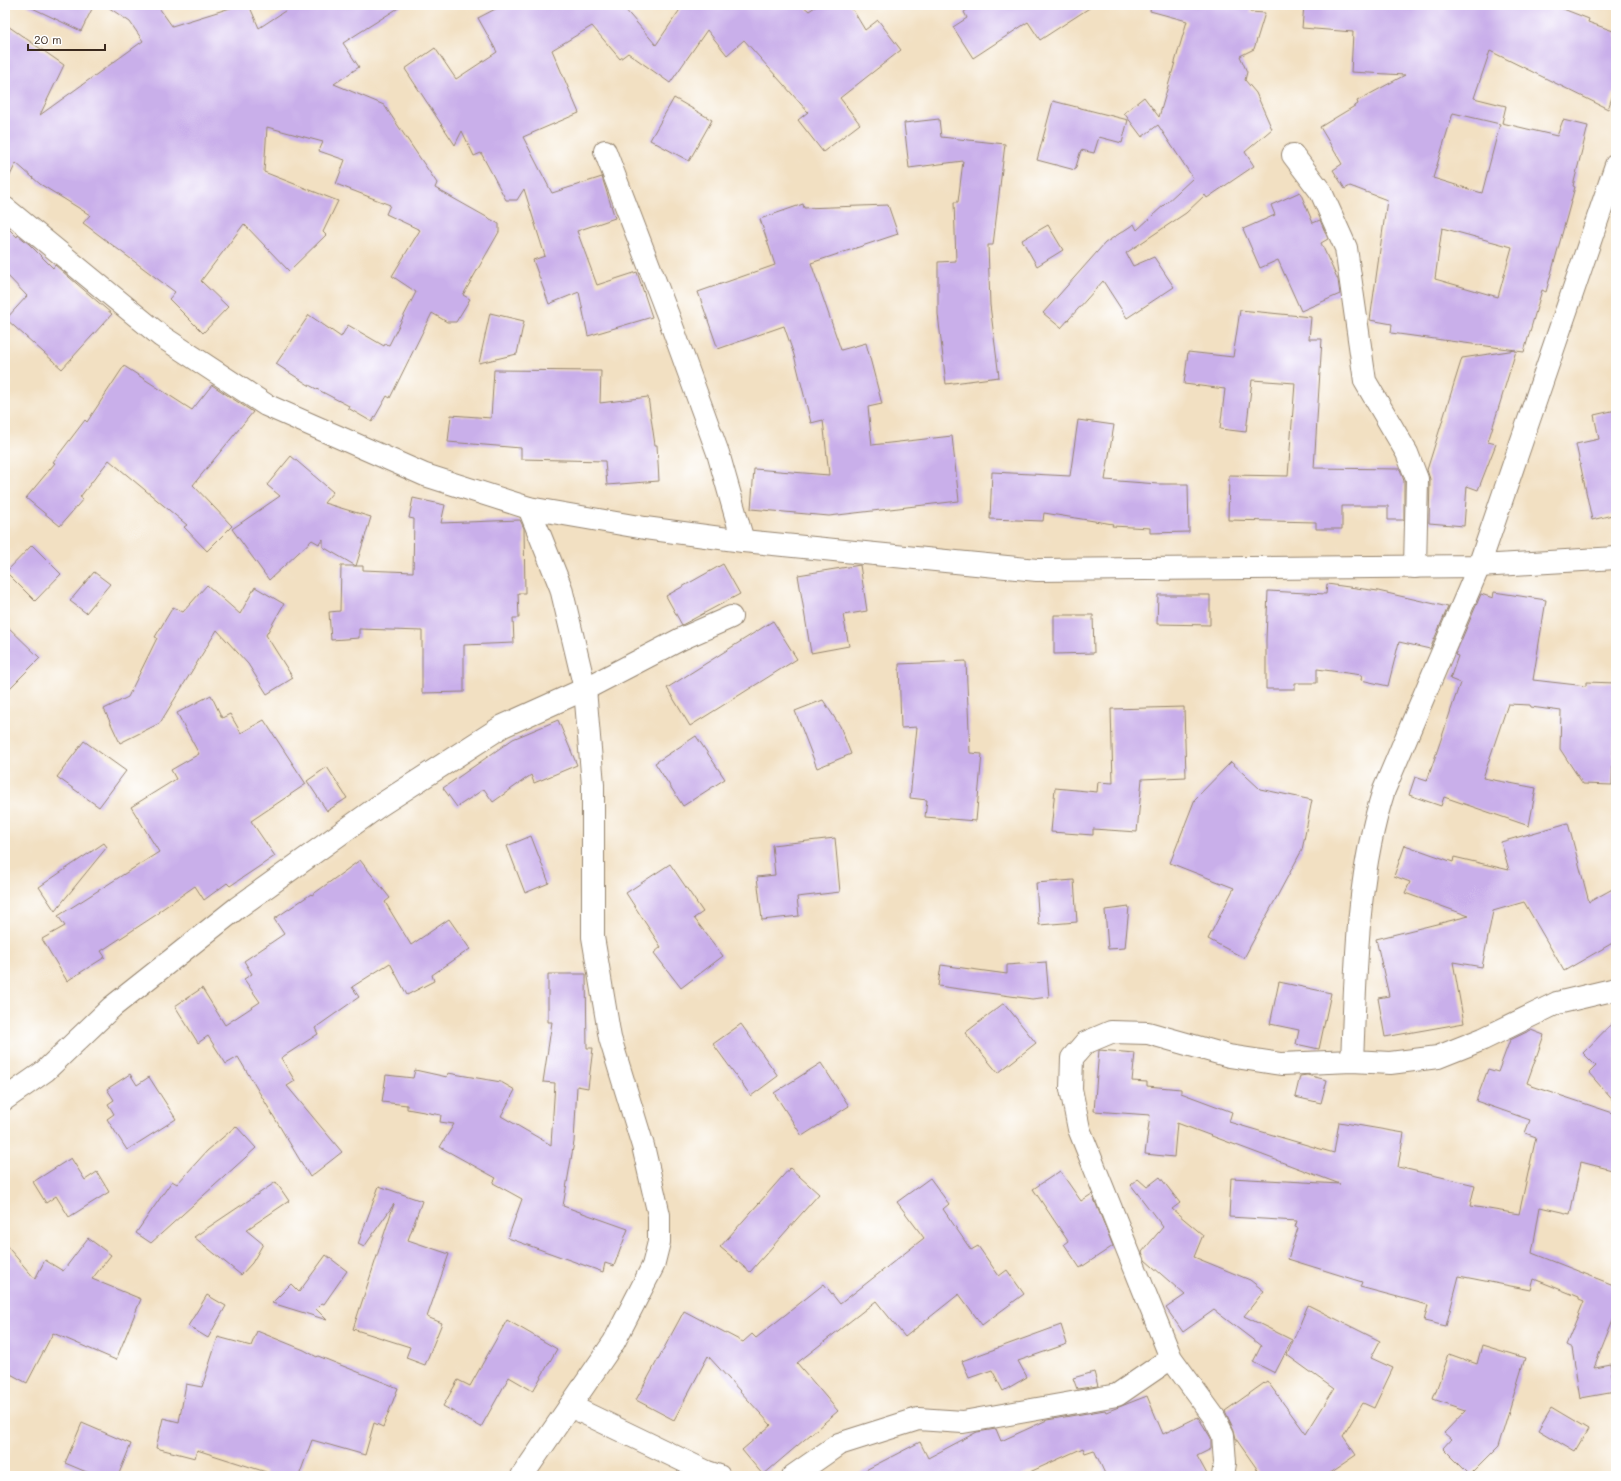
<svg xmlns="http://www.w3.org/2000/svg" width="1621" height="1481" font-family="Mali,sans-serif">
  <style>
    .building { fill: #c9afea; fill-rule: evenodd }
    .lines { fill: none; stroke-linecap: round; stroke-linejoin: round }
    .minor-casing { stroke: #968570; stroke-width: 24 }
    .tertiary-casing { stroke: #968570; stroke-width: 24 }
    .secondary-casing { stroke: #968570; stroke-width: 24 }
    .minor { stroke: #fff; stroke-width: 22 }
    .tertiary { stroke: #fff; stroke-width: 22 }
    .secondary { stroke: #fff; stroke-width: 22 }
  </style>
  <rect width="100%" height="100%" fill="#fff"/>
  <filter id="ink" filterUnits="userSpaceOnUse"><feTurbulence type="fractalNoise" baseFrequency=".025" numOctaves="2"/><feDisplacementMap in="SourceGraphic" scale="8" xChannelSelector="R" yChannelSelector="G"/><feConvolveMatrix kernelMatrix="1 2 1 2 8 2 1 2 1" color-interpolation-filters="sRGB"/></filter>
  <filter id="wash" filterUnits="userSpaceOnUse"><feTurbulence type="fractalNoise" baseFrequency=".012" numOctaves="4" result="noise"/><feDisplacementMap in="SourceGraphic" scale="16" xChannelSelector="R" yChannelSelector="G"/><feGaussianBlur stdDeviation="0.9" result="paint"/><feColorMatrix in="noise" values="0 0 0 0 0 0 0 0 0 0 0 0 0 0 0 0 0 1.4 0 .05"/><feComposite in="paint" operator="in"/></filter>
  <g filter="url(#wash)">
    <rect width="100%" height="100%" fill="#f2e0c2"/>
    <g id="blocks">
      <path class="building" d="M 26,5 L 94,5 L 81,31 Z
        M 105,5 L 157,5 L 172,26 L 240,5 L 249,5 L 259,28 L 294,5 L 403,5 L 343,43 L 359,67 L 334,84 L 384,105 L 437,183 L 435,188 L 499,224 L 499,232 L 463,295 L 470,299 L 456,322 L 447,322 L 432,313 L 390,398 L 387,396 L 372,422 L 348,408 L 349,406 L 307,384 L 276,364 L 309,315 L 341,337 L 348,325 L 384,346 L 385,344 L 389,345 L 416,292 L 392,276 L 420,230 L 386,214 L 390,205 L 336,184 L 345,160 L 319,151 L 323,142 L 267,127 L 264,172 L 338,201 L 323,232 L 326,235 L 289,271 L 244,224 L 201,281 L 228,307 L 203,333 L 169,299 L 175,292 L 83,223 L 90,215 L 40,184 L 16,163 L 5,186 L 5,24 L 64,65 L 40,115 L 143,41 L 130,22 Z
        M 503,5 L 628,5 L 624,8 L 656,45 L 683,5 L 802,5 L 809,11 L 818,5 L 850,5 L 865,30 L 878,20 L 901,50 L 840,98 L 860,124 L 823,152 L 798,120 L 808,112 L 744,40 L 727,55 L 707,30 L 670,83 L 628,53 L 620,59 L 592,26 L 552,50 L 579,113 L 523,137 L 552,193 L 602,177 L 615,218 L 577,231 L 597,285 L 637,272 L 652,317 L 588,336 L 579,292 L 549,304 L 533,260 L 545,256 L 524,189 L 517,200 L 506,200 L 481,153 L 474,156 L 462,131 L 455,145 L 405,69 L 435,48 L 456,79 L 497,52 L 478,18 Z
        M 974,5 L 1094,5 L 1040,40 L 1028,22 L 973,58 L 953,27 L 967,18 L 964,12 Z
        M 1151,5 L 1252,5 L 1250,12 L 1265,13 L 1254,49 L 1240,56 L 1247,72 L 1245,80 L 1256,93 L 1272,129 L 1245,152 L 1254,166 L 1207,198 L 1205,195 L 1186,213 L 1126,253 L 1133,266 L 1154,257 L 1174,287 L 1127,318 L 1103,281 L 1061,328 L 1043,313 L 1105,243 L 1134,224 L 1137,230 L 1193,178 L 1158,125 L 1142,137 L 1124,113 L 1144,97 L 1159,117 L 1187,21 L 1150,11 Z
        M 1304,5 L 1553,5 L 1589,19 L 1588,22 L 1616,32 L 1616,86 L 1608,109 L 1490,51 L 1474,98 L 1506,106 L 1502,123 L 1557,136 L 1563,120 L 1588,126 L 1573,186 L 1575,187 L 1546,292 L 1542,290 L 1524,352 L 1516,351 L 1488,442 L 1496,444 L 1478,490 L 1467,486 L 1464,526 L 1429,523 L 1430,479 L 1427,470 L 1462,358 L 1516,350 L 1391,333 L 1392,324 L 1370,320 L 1387,200 L 1350,186 L 1345,189 L 1333,170 L 1342,164 L 1320,127 L 1358,104 L 1357,101 L 1405,75 L 1351,72 L 1353,32 L 1302,28 ZM 1453,113 L 1500,124 L 1482,193 L 1433,178 ZM 1442,228 L 1512,247 L 1498,297 L 1435,279 Z
        M 674,98 L 712,120 L 689,161 L 650,140 Z
        M 1053,101 L 1128,120 L 1122,143 L 1099,137 L 1094,153 L 1081,150 L 1075,170 L 1037,160 Z
        M 939,119 L 941,137 L 1005,144 L 993,245 L 988,245 L 990,305 L 999,377 L 946,384 L 938,314 L 938,262 L 956,261 L 954,202 L 958,202 L 963,161 L 909,168 L 904,123 Z
        M 1300,192 L 1313,223 L 1320,220 L 1328,239 L 1321,243 L 1338,280 L 1340,294 L 1301,311 L 1278,260 L 1260,268 L 1243,229 L 1275,215 L 1271,205 Z
        M 803,204 L 804,208 L 888,205 L 898,234 L 811,263 L 841,350 L 866,343 L 882,404 L 868,407 L 872,445 L 952,436 L 959,501 L 829,516 L 751,509 L 754,469 L 829,475 L 823,420 L 811,423 L 794,355 L 784,326 L 718,349 L 698,292 L 775,265 L 760,219 Z
        M 5,225 L 17,237 L 18,235 L 29,244 L 53,268 L 55,265 L 112,314 L 62,369 L 6,319 L 27,296 L 5,273 Z
        M 1048,225 L 1063,250 L 1037,266 L 1022,240 Z
        M 1240,310 L 1311,317 L 1309,339 L 1322,339 L 1314,468 L 1400,469 L 1404,481 L 1404,520 L 1388,520 L 1388,506 L 1342,506 L 1342,529 L 1316,529 L 1316,522 L 1228,520 L 1229,475 L 1288,476 L 1295,383 L 1252,380 L 1246,432 L 1220,429 L 1225,389 L 1184,384 L 1188,352 L 1233,357 Z
        M 490,313 L 524,321 L 517,354 L 479,363 Z
        M 124,366 L 192,410 L 212,385 L 253,412 L 193,485 L 232,526 L 207,551 L 184,527 L 187,525 L 109,460 L 80,497 L 83,499 L 60,526 L 26,498 L 55,463 L 53,462 L 85,420 L 87,422 Z
        M 494,370 L 601,371 L 600,403 L 648,397 L 655,445 L 657,445 L 659,481 L 607,485 L 605,461 L 521,459 L 521,448 L 448,442 L 451,415 L 491,418 Z
        M 1616,410 L 1616,514 L 1592,520 L 1576,444 L 1599,439 L 1594,415 Z
        M 1078,420 L 1114,425 L 1105,480 L 1158,484 L 1188,484 L 1189,532 L 1150,533 L 1150,528 L 1112,526 L 1113,524 L 1044,513 L 1043,521 L 990,519 L 992,472 L 1070,476 Z
        M 291,456 L 333,492 L 324,503 L 371,517 L 356,566 L 323,547 L 323,539 L 319,544 L 312,540 L 269,580 L 232,529 L 280,496 L 267,485 Z
        M 413,498 L 445,505 L 441,523 L 520,520 L 524,528 L 525,593 L 518,593 L 519,618 L 513,618 L 514,643 L 464,645 L 464,692 L 422,693 L 422,631 L 359,629 L 359,638 L 331,640 L 329,612 L 340,611 L 341,566 L 363,566 L 363,570 L 413,572 L 414,519 L 409,518 Z
        M 32,545 L 61,574 L 35,601 L 6,572 Z
        M 723,564 L 740,594 L 682,625 L 666,596 Z
        M 860,565 L 867,611 L 843,615 L 849,646 L 811,653 L 798,575 Z
        M 94,572 L 110,584 L 86,613 L 70,601 Z
        M 1327,584 L 1378,591 L 1448,607 L 1430,649 L 1399,642 L 1388,686 L 1361,680 L 1362,675 L 1317,669 L 1317,683 L 1295,683 L 1295,689 L 1266,689 L 1266,639 L 1268,591 L 1326,594 Z
        M 207,585 L 240,614 L 255,587 L 284,604 L 266,635 L 293,678 L 267,694 L 248,664 L 217,630 L 160,723 L 120,743 L 104,709 L 128,697 L 157,638 L 155,637 L 173,607 L 183,612 Z
        M 1494,592 L 1546,600 L 1533,680 L 1586,686 L 1586,682 L 1616,683 L 1612,785 L 1583,784 L 1560,749 L 1561,711 L 1531,707 L 1530,705 L 1508,704 L 1483,778 L 1536,788 L 1529,826 L 1444,797 L 1441,806 L 1409,795 L 1415,777 L 1427,781 L 1460,683 L 1450,679 L 1458,656 L 1455,655 L 1481,594 L 1493,598 Z
        M 1158,595 L 1210,595 L 1210,625 L 1157,624 Z
        M 1054,615 L 1093,615 L 1094,653 L 1054,654 Z
        M 773,621 L 797,659 L 690,726 L 667,688 Z
        M 5,624 L 40,658 L 5,693 Z
        M 966,661 L 970,753 L 982,754 L 976,821 L 925,817 L 927,800 L 910,798 L 917,727 L 901,728 L 899,664 Z
        M 211,695 L 222,718 L 230,714 L 241,733 L 264,720 L 306,784 L 251,821 L 275,856 L 230,886 L 227,883 L 204,900 L 195,886 L 158,912 L 159,913 L 101,951 L 105,957 L 67,981 L 42,939 L 65,926 L 58,916 L 159,852 L 131,807 L 176,779 L 171,770 L 199,754 L 177,713 Z
        M 823,700 L 840,726 L 851,754 L 817,768 L 795,711 Z
        M 1184,707 L 1186,777 L 1142,779 L 1137,832 L 1093,829 L 1093,835 L 1051,832 L 1055,788 L 1097,792 L 1098,782 L 1113,783 L 1111,709 Z
        M 558,720 L 577,765 L 534,783 L 531,775 L 493,802 L 484,789 L 457,807 L 443,788 L 513,739 Z
        M 696,736 L 725,779 L 683,806 L 655,763 Z
        M 84,741 L 126,771 L 99,807 L 57,777 Z
        M 1231,762 L 1260,789 L 1312,800 L 1302,850 L 1244,958 L 1208,939 L 1234,888 L 1170,863 L 1195,799 Z
        M 327,767 L 347,798 L 327,811 L 307,781 Z
        M 1568,823 L 1589,902 L 1616,887 L 1616,941 L 1564,971 L 1524,902 L 1493,911 L 1482,967 L 1453,962 L 1464,1023 L 1385,1037 L 1378,998 L 1389,996 L 1376,939 L 1469,916 L 1405,893 L 1410,882 L 1394,876 L 1405,845 L 1453,862 L 1454,857 L 1509,870 L 1501,842 Z
        M 531,836 L 549,883 L 525,893 L 507,846 Z
        M 835,838 L 840,892 L 797,897 L 799,916 L 762,920 L 757,877 L 775,875 L 772,845 Z
        M 104,843 L 107,847 L 55,911 L 39,887 Z
        M 360,860 L 390,898 L 385,902 L 411,945 L 449,919 L 470,949 L 432,975 L 434,981 L 407,995 L 390,963 L 352,987 L 359,997 L 315,1028 L 318,1034 L 281,1058 L 295,1081 L 287,1086 L 342,1152 L 310,1177 L 238,1057 L 226,1064 L 208,1036 L 198,1043 L 175,1006 L 202,988 L 225,1025 L 260,1002 L 244,979 L 252,974 L 244,961 L 284,934 L 274,919 L 311,894 L 312,895 Z
        M 670,864 L 703,912 L 694,918 L 723,956 L 681,988 L 654,953 L 661,947 L 626,893 Z
        M 1074,880 L 1077,922 L 1039,925 L 1036,883 Z
        M 1129,907 L 1125,948 L 1108,949 L 1105,910 Z
        M 1046,962 L 1049,997 L 1032,999 L 938,986 L 941,965 L 1007,974 L 1007,965 Z
        M 548,974 L 586,974 L 587,1048 L 593,1048 L 588,1088 L 577,1086 L 574,1142 L 563,1206 L 628,1229 L 614,1266 L 605,1263 L 603,1272 L 508,1238 L 522,1199 L 493,1183 L 496,1178 L 440,1147 L 454,1124 L 440,1122 L 441,1115 L 407,1109 L 407,1105 L 382,1102 L 386,1075 L 413,1078 L 415,1070 L 447,1077 L 448,1073 L 501,1082 L 515,1090 L 501,1116 L 551,1145 L 555,1083 L 543,1082 L 552,1022 L 548,1022 Z
        M 1279,982 L 1331,993 L 1319,1049 L 1296,1044 L 1299,1030 L 1270,1024 Z
        M 1004,1003 L 1036,1043 L 998,1073 L 965,1033 Z
        M 1616,1019 L 1616,1104 L 1589,1073 L 1596,1066 L 1583,1053 Z
        M 741,1024 L 778,1076 L 751,1096 L 713,1044 Z
        M 1531,1030 L 1544,1035 L 1527,1083 L 1532,1085 L 1532,1086 L 1616,1114 L 1616,1171 L 1581,1162 L 1570,1214 L 1540,1207 L 1532,1253 L 1616,1286 L 1616,1312 L 1594,1367 L 1610,1364 L 1615,1392 L 1581,1398 L 1580,1399 L 1572,1348 L 1566,1345 L 1584,1301 L 1579,1299 L 1579,1297 L 1534,1279 L 1531,1290 L 1459,1276 L 1446,1326 L 1424,1321 L 1428,1305 L 1360,1287 L 1362,1282 L 1288,1259 L 1298,1228 L 1295,1227 L 1297,1221 L 1229,1217 L 1231,1178 L 1340,1184 L 1177,1123 L 1174,1157 L 1145,1154 L 1150,1115 L 1094,1111 L 1099,1050 L 1135,1053 L 1132,1081 L 1147,1082 L 1147,1086 L 1181,1089 L 1181,1093 L 1232,1112 L 1229,1122 L 1334,1153 L 1339,1122 L 1404,1133 L 1398,1167 L 1475,1185 L 1470,1206 L 1519,1214 L 1536,1137 L 1525,1133 L 1530,1120 L 1476,1101 L 1488,1069 L 1498,1072 L 1510,1040 Z
        M 821,1063 L 849,1106 L 802,1136 L 774,1093 Z
        M 130,1074 L 137,1085 L 149,1077 L 176,1119 L 127,1150 L 107,1119 L 114,1114 L 108,1104 L 114,1100 L 107,1089 Z
        M 1307,1075 L 1327,1080 L 1321,1103 L 1295,1097 L 1300,1076 Z
        M 236,1126 L 256,1148 L 151,1243 L 136,1233 L 172,1181 L 177,1184 L 207,1151 Z
        M 71,1158 L 85,1180 L 97,1172 L 109,1192 L 69,1217 L 56,1196 L 46,1203 L 33,1182 Z
        M 790,1168 L 819,1194 L 750,1272 L 720,1247 Z
        M 1060,1171 L 1081,1201 L 1092,1194 L 1113,1246 L 1080,1268 L 1064,1244 L 1068,1241 L 1033,1189 Z
        M 1160,1177 L 1180,1203 L 1172,1209 L 1203,1235 L 1194,1257 L 1250,1280 L 1264,1291 L 1244,1316 L 1292,1340 L 1275,1373 L 1253,1362 L 1261,1346 L 1214,1310 L 1183,1332 L 1166,1308 L 1185,1295 L 1145,1260 L 1142,1252 L 1163,1227 L 1131,1185 L 1138,1179 L 1147,1187 Z
        M 930,1178 L 949,1204 L 943,1209 L 971,1250 L 978,1246 L 999,1276 L 1007,1270 L 1024,1294 L 982,1325 L 959,1294 L 905,1337 L 876,1301 L 797,1363 L 838,1411 L 763,1475 L 742,1450 L 771,1425 L 708,1356 L 674,1420 L 636,1400 L 684,1311 L 743,1342 L 752,1334 L 756,1338 L 824,1284 L 840,1304 L 924,1238 L 897,1202 Z
        M 276,1182 L 289,1201 L 246,1230 L 263,1244 L 252,1263 L 241,1275 L 194,1237 Z
        M 379,1186 L 422,1201 L 408,1240 L 449,1254 L 427,1317 L 442,1323 L 425,1365 L 406,1358 L 410,1347 L 353,1329 L 394,1204 L 364,1247 L 358,1244 Z
        M 88,1238 L 111,1255 L 92,1279 L 141,1299 L 116,1360 L 53,1333 L 27,1383 L 5,1371 L 5,1244 L 35,1279 L 45,1260 L 63,1271 Z
        M 326,1255 L 347,1271 L 324,1304 L 322,1303 L 316,1309 L 327,1320 L 272,1303 L 291,1284 L 299,1292 Z
        M 207,1295 L 226,1306 L 208,1338 L 188,1326 Z
        M 1308,1305 L 1380,1341 L 1371,1358 L 1393,1368 L 1374,1408 L 1363,1403 L 1343,1436 L 1356,1455 L 1325,1476 L 1262,1476 L 1236,1439 L 1234,1430 L 1225,1411 L 1267,1381 L 1306,1434 L 1334,1389 L 1287,1355 Z
        M 507,1320 L 557,1349 L 533,1391 L 509,1377 L 481,1427 L 443,1406 L 458,1380 L 470,1386 Z
        M 1061,1325 L 1067,1344 L 1018,1361 L 1027,1377 L 1003,1391 L 992,1370 L 969,1378 L 962,1361 Z
        M 257,1331 L 304,1350 L 317,1357 L 318,1356 L 398,1388 L 383,1427 L 374,1423 L 365,1455 L 312,1440 L 299,1476 L 264,1476 L 266,1472 L 197,1450 L 195,1458 L 156,1448 L 163,1418 L 179,1422 L 186,1384 L 202,1387 L 218,1337 L 251,1346 Z
        M 1482,1345 L 1525,1358 L 1498,1447 L 1470,1475 L 1443,1448 L 1451,1439 L 1444,1433 L 1466,1410 L 1433,1399 L 1449,1354 L 1477,1364 Z
        M 1094,1372 L 1098,1386 L 1077,1389 L 1073,1378 Z
        M 1147,1396 L 1163,1434 L 1198,1417 L 1211,1438 L 1211,1449 L 1197,1456 L 1208,1476 L 1106,1476 L 1094,1450 L 1085,1453 L 1083,1448 L 1021,1476 L 854,1476 L 920,1442 L 928,1458 L 977,1432 L 996,1429 L 1001,1441 L 1047,1420 L 1105,1410 L 1106,1412 Z
        M 1551,1408 L 1588,1430 L 1575,1452 L 1538,1430 Z
        M 82,1423 L 131,1444 L 118,1476 L 96,1476 L 65,1463 Z"/>
    </g>
  </g>
  <g filter="url(#ink)">
    <use href="#blocks" fill-opacity="0" stroke="#968570" stroke-width="1"/>
    <g class="lines">
      <defs>
        <path id="minor" d="M 605,151 L 669,318 L 718,453 L 743,541
          M 1293,155 L 1321,192 L 1346,248 L 1365,381 L 1407,453 L 1417,479 L 1415,567
          M 1352,1061 C 1356,971 1356,877 1384,790 L 1479,566
          M 5,1099 L 45,1071 L 112,1007 L 237,908 L 379,806 L 503,726 L 585,689 L 681,639 L 731,617
          M 570,1406 L 707,1472 L 719,1476
          M 793,1476 L 839,1444 L 918,1419 L 963,1422 L 1117,1395 L 1171,1358
          M 1223,1476 L 1225,1463 L 1223,1435 L 1214,1417 L 1171,1358 L 1079,1129 L 1071,1089 L 1072,1058 L 1085,1043 L 1111,1032 L 1148,1033 L 1229,1056 L 1281,1064 L 1352,1061 L 1390,1063 L 1438,1057 L 1483,1039 L 1557,1003 L 1616,989"/>
        <path id="tertiary" d="M 1479,566 L 1616,165
          M 522,1476 L 614,1342 L 653,1266 L 659,1242 L 659,1215 L 643,1146 L 610,1038 L 593,937 L 593,785 L 585,689 L 561,588 L 529,508"/>
        <path id="secondary" d="M 5,208 L 161,336 L 266,405 L 425,475 L 529,508 L 645,528 L 743,541 L 1037,570 L 1479,566 L 1616,558"/>
      </defs>
      <use href="#minor" class="minor-casing"/>
      <use href="#tertiary" class="tertiary-casing"/>
      <use href="#secondary" class="secondary-casing"/>
      <use href="#minor" class="minor"/>
      <use href="#tertiary" class="tertiary"/>
      <use href="#secondary" class="secondary"/>
    </g>
  </g>
  <rect width="1621" height="1481" fill="none" stroke="#fff" stroke-width="20"/>
  <path d="M28 44v6h77v-6" fill="none" stroke="#3b2a1e" stroke-width="2"/>
  <text x="34" y="44" font-size="12" fill="#3b2a1e" stroke="#ffffff" stroke-width="3" paint-order="stroke">20 m</text>
</svg>
